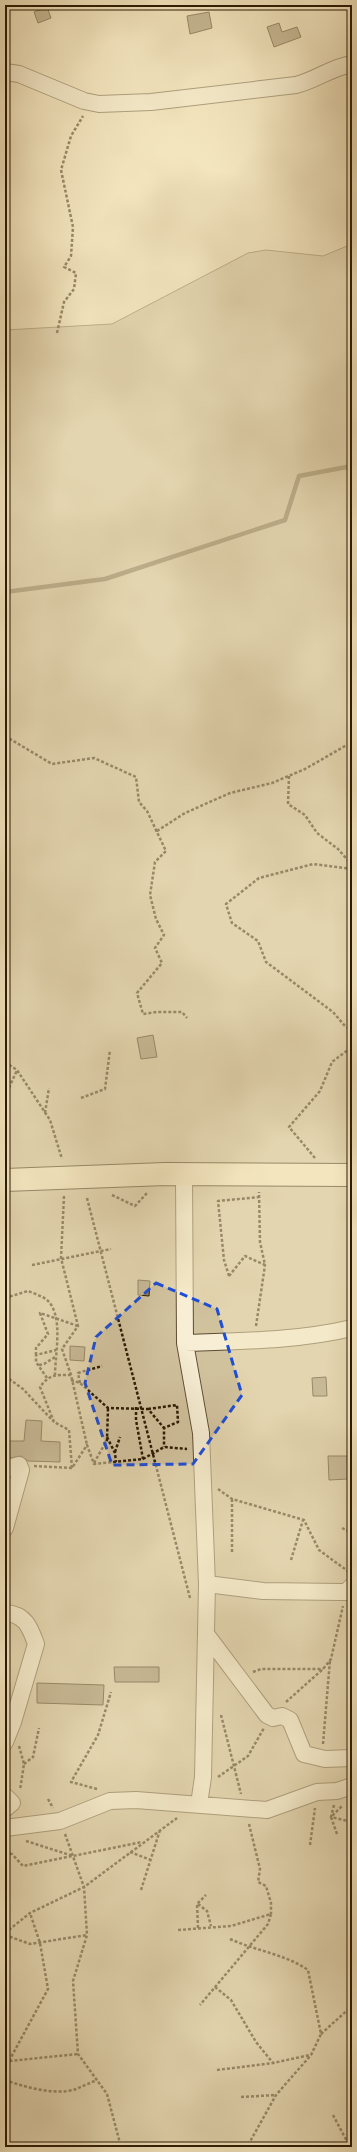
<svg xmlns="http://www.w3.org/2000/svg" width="357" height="2152" font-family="Vollkorn,serif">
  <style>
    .green { fill: #d1c29e; stroke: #7e6e50 }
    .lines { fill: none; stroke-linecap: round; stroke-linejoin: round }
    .stream { stroke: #7a6a4c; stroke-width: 4.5 }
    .building { fill: #938464; stroke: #2b1a02 }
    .street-casing { stroke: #5d4d31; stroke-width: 18 }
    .primary-casing { stroke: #2b1a02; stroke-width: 24 }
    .path { stroke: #2b1a02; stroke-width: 2.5; stroke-dasharray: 3 2; stroke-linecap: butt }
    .street { stroke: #f7eed5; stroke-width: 16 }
    .primary { stroke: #f3e5be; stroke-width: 22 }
    .marked { fill: none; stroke: #1d4ed8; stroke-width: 3; stroke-dasharray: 8 5; stroke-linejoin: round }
  </style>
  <rect width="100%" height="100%" fill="#f3e5be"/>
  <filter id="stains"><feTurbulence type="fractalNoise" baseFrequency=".005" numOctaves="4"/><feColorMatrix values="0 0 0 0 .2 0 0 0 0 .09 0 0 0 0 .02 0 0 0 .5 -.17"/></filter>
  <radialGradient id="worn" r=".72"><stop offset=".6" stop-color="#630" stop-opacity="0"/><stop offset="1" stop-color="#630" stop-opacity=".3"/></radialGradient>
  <path class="green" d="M 352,244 L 352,2147 L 5,2147 L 5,330 L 112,324 L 248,253 L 266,250 L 323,256 Z"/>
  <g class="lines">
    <path class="stream" d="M 5,592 L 105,579 L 285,520 L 299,476 L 352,466"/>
  </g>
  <path class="building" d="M 47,7 L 51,18 L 38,23 L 34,12 Z
    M 209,12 L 212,28 L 190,34 L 187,16 Z
    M 279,23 L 282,32 L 297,27 L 301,37 L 274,47 L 267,27 Z
    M 153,1035 L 157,1057 L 141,1059 L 137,1038 Z
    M 138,1280 L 150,1281 L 149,1296 L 138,1295 Z
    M 70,1346 L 85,1347 L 84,1361 L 70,1360 Z
    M 326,1377 L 327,1396 L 313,1396 L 312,1378 Z
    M 26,1420 L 42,1421 L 41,1441 L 60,1442 L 60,1462 L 28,1461 L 21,1456 L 5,1459 L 5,1441 L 24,1441 Z
    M 328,1456 L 347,1456 L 348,1479 L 329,1480 Z
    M 114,1667 L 159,1667 L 159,1682 L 115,1682 Z
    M 37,1683 L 104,1685 L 103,1705 L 37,1703 Z"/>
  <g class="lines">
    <defs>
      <path id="street" d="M 5,72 L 19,74 L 84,101 L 99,104 L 151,102 L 296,85 C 316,80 332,67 352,64
        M 184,1175 L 185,1343 L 201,1433 L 207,1584 L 203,1777 L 199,1804
        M 185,1343 C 240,1341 297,1341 352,1328
        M 5,1469 L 19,1465 L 21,1470 L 5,1528
        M 207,1584 L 263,1591 L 341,1592 L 346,1592 L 352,1586
        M 5,1613 C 25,1614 30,1627 36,1644 L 13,1722 L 5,1742
        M 206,1634 L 267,1715 L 273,1718 L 282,1716 L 290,1720 L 304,1754 L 325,1759 L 352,1758
        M 5,1796 L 12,1803 L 5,1809
        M 5,1828 L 60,1821 L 110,1801 L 136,1800 L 267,1810 L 317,1792 L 337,1791 L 352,1786"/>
      <path id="primary" d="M 5,1180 L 165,1174 L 352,1175"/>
    </defs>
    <use href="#street" class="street-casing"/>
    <use href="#primary" class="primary-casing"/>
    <path class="path" d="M 57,333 L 64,302 L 74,289 L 76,273 L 64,267 L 71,256 L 73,227 L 61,170 L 71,136 L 83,116
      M 5,736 L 52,764 L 94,758 L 136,777 L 139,802 L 147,811 L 166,851 L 155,862 L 150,895 L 156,919 L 164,935 L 155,948 L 162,963 L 137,993 L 143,1014 L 157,1012 L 182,1012 L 187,1018
      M 289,776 L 288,804 L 305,815 L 317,833 L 338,849 L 352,865
      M 157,831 L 185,813 L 230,793 L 272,783 L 305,769 L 352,742
      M 352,869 L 313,864 L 259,878 L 226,904 L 232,923 L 258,941 L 266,962 L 333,1012 L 345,1026 L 352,1031
      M 5,1062 L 17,1070 L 50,1120 L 62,1159
      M 5,1097 L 17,1070
      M 81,1098 L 105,1089 L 110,1050
      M 45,1113 L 49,1088
      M 315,1158 L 289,1127 L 320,1091 L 332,1062 L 352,1047
      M 348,1193 L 352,1197
      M 112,1195 L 135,1206 L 147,1193
      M 64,1196 L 61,1258 L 78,1326 L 62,1349 L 71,1375 L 87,1445
      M 87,1198 L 190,1598
      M 32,1265 L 111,1249
      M 229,1276 L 245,1256 L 265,1265 L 260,1242 L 259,1192
      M 229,1276 L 224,1260 L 218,1201 L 259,1197
      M 5,1298 L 28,1291 C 33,1293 42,1296 47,1300 C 64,1315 55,1355 55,1375
      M 256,1326 L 265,1265
      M 36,1355 L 36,1348 L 48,1334 L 40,1313 L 78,1326
      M 39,1365 L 44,1364 L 55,1357
      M 71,1375 C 55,1375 50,1374 40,1387 L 54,1422 L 69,1430 L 72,1468
      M 5,1376 L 23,1389 L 53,1421
      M 47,1378 L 36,1362 L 36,1355 L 56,1350
      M 71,1380 L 80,1383 L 108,1408 L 148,1409 L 164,1428
      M 80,1383 L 78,1373 L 102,1366
      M 136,1407 L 136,1420 L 143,1459
      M 148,1409 L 177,1405 L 178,1422 L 164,1428 L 164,1447
      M 107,1437 L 115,1453 L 116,1462
      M 115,1452 L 120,1437
      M 94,1463 L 107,1440 L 108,1408
      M 34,1466 L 72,1468 L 87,1445 L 94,1464 L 143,1459 L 164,1447 L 187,1449
      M 218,1489 L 232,1499 L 304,1520 L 319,1550 L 349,1572
      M 232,1499 L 232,1554
      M 342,1528 L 352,1533
      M 291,1560 L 303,1520
      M 253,1672 L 261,1669 L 323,1669
      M 286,1702 L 323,1669 L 331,1659 L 343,1606
      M 221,1715 L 241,1794
      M 323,1744 L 330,1660
      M 19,1746 L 24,1764 L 20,1790
      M 24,1764 L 33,1757 L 39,1728
      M 218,1777 L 248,1756 L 264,1728
      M 97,1789 L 71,1782 L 98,1735 L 111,1692
      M 48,1799 L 53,1808
      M 334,1805 L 331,1817 L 352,1822
      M 249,1824 L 260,1869 L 258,1882 L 266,1886 L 271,1903 L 271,1914
      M 65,1834 L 84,1887 L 87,1935 L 73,1981 L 78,2054 L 107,2094 L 121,2147
      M 337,1834 L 331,1817 L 342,1806
      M 26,1841 L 73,1856 L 142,1842
      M 310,1845 L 315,1808
      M 130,1852 L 151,1860
      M 5,1853 L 12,1854 L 23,1866 L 72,1856
      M 141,1890 L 160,1830
      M 198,1904 L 207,1911 L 211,1926
      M 198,1928 L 197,1904 L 206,1895
      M 178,1930 L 231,1926 L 271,1914 L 268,1924 L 200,2005
      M 5,1933 L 30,1913 L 84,1887 L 177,1818
      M 5,1935 L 30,1944 L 87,1935
      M 230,1939 C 256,1951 285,1954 308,1970 L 321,2034 L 311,2055 L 276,2095 L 247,2147
      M 215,1987 L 231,2000 L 256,2042 L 273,2063
      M 321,2034 L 352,2006
      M 9,2061 L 48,1989 L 40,1943 L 30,1913
      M 5,2063 L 9,2061 L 78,2054
      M 217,2070 L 273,2063 L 310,2055
      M 5,2080 C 24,2087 57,2096 76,2089 C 83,2086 90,2083 97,2080
      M 241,2097 L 276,2095
      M 333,2115 L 350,2147"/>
    <use href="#street" class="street"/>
    <use href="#primary" class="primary"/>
  </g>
  <path d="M0 0H357V2152H0ZM 156,1283 L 217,1309 L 242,1395 L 193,1464 L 112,1465 L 85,1383 L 96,1337 Z" fill="#f3e5be" fill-opacity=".55" fill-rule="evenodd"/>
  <path class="marked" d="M 156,1283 L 217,1309 L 242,1395 L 193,1464 L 112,1465 L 85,1383 L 96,1337 Z"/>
  <rect width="357" height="2152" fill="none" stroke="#f3e5be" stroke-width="20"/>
  <rect x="6" y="6" width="345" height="2140" fill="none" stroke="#2b1a02" stroke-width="2"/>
  <rect x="10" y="10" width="337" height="2132" fill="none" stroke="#2b1a02"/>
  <rect width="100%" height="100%" filter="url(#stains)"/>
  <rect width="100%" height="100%" fill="url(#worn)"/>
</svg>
